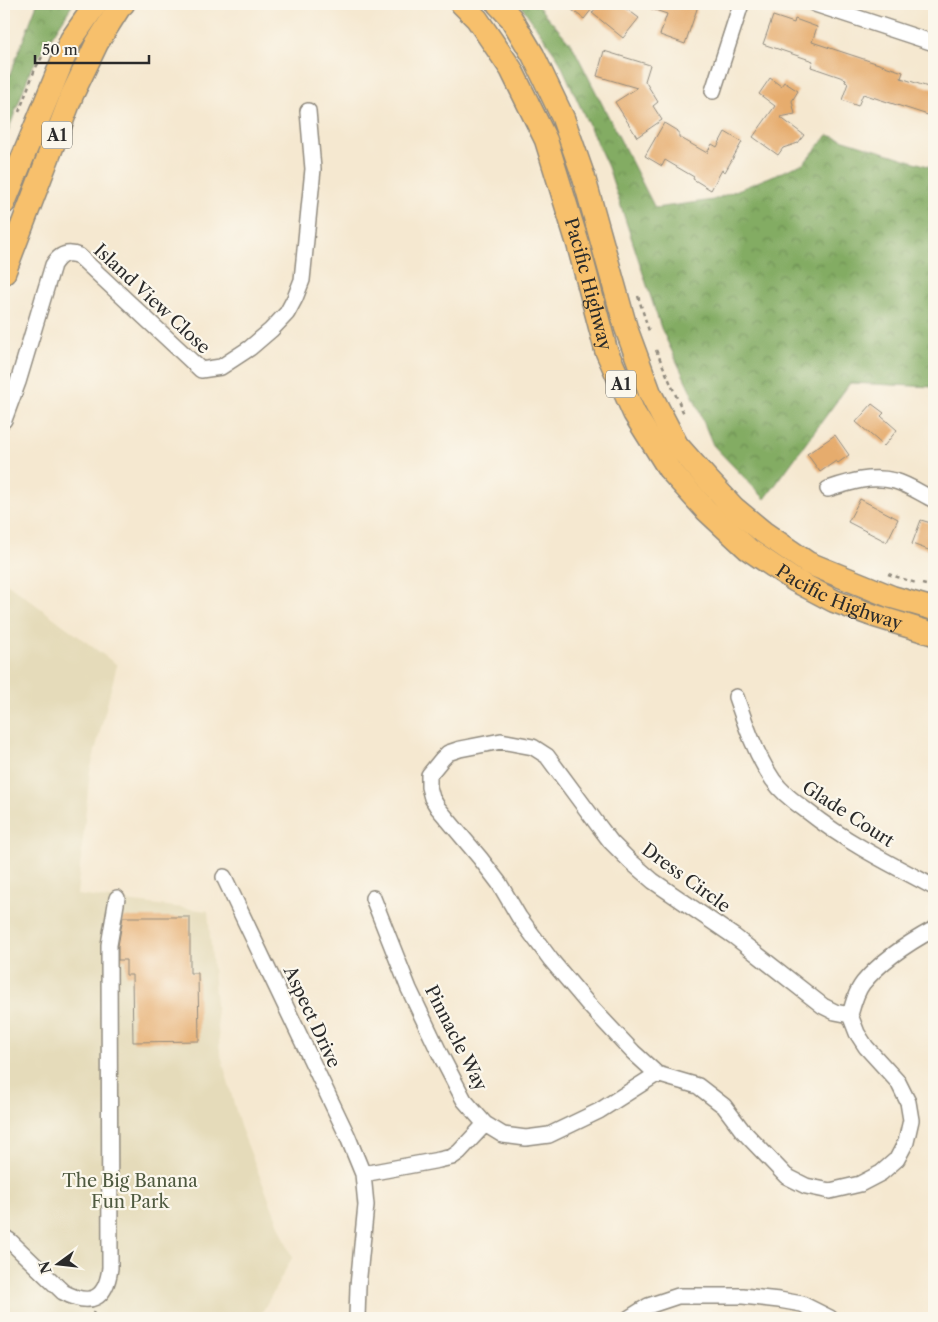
<svg xmlns="http://www.w3.org/2000/svg" width="938" height="1322" font-family="'Libre Caslon Text',serif">
  <style>
    .built { fill: #e5dbba }
    .forest { fill: url(#forest-crowns); stroke: #576c47 }
    .building { fill: #e6ac6d }
    .lines { fill: none; stroke-linecap: round; stroke-linejoin: round }
    .minor-casing { stroke: #908a7e; stroke-width: 18 }
    .highway-casing { stroke: #908a7e; stroke-width: 25 }
    .path { stroke: #908a7e; stroke-width: 2.5; stroke-dasharray: 4 4; stroke-linecap: butt }
    .minor { stroke: #fff; stroke-width: 15 }
    .highway { stroke: #f7c06c; stroke-width: 22 }
    .labels { text-anchor: middle; dominant-baseline: central; stroke-width: 4.5; stroke-linejoin: round; paint-order: stroke }
    .shield { fill: #fbf7ec; stroke: #696865; stroke-width: 1 }
    .shield-label { font-size: 16px; font-weight: bold; fill: #2b2b2b }
    .street-label { font-size: 18px; fill: #2b2b2b; stroke: #fbf7ec }
    .park-label { font-size: 18px; fill: #4f5a40; stroke: #fbf7ec }
  </style>
  <defs>
    <pattern id="forest-crowns" width="20" height="18" patternUnits="userSpaceOnUse" patternTransform="scale(1.25)"><rect width="20" height="18" fill="#83ac63"/><path d="M2 6a3 3 0 1 1 6 0M12 15a3 3 0 1 1 6 0" fill="none" stroke="#6b8c52"/></pattern>
  </defs>
  <rect width="100%" height="100%" fill="#fbf7ec"/>
  <filter id="ink" filterUnits="userSpaceOnUse"><feTurbulence type="fractalNoise" baseFrequency=".02" numOctaves="2"/><feDisplacementMap in="SourceGraphic" scale="10" xChannelSelector="R" yChannelSelector="G"/><feConvolveMatrix kernelMatrix="1 2 1 2 8 2 1 2 1" color-interpolation-filters="sRGB"/></filter>
  <filter id="wash" filterUnits="userSpaceOnUse"><feTurbulence type="fractalNoise" baseFrequency=".0096" numOctaves="4" result="noise"/><feDisplacementMap in="SourceGraphic" scale="20" xChannelSelector="R" yChannelSelector="G"/><feGaussianBlur stdDeviation="1.12" result="paint"/><feColorMatrix in="noise" values="0 0 0 0 0 0 0 0 0 0 0 0 0 0 0 0 0 1.4 0 .05"/><feComposite in="paint" operator="in"/></filter>
  <g filter="url(#wash)">
    <rect width="100%" height="100%" fill="#f5e8d0"/>
    <path class="built" d="M 4,581 L 117,665 L 90,771 L 77,895 L 208,911 L 220,1052 L 240,1126 L 292,1258 L 259,1318 L 4,1318 Z"/>
    <path class="forest" d="M 37,4 L 73,4 L 31,69 L 4,142 L 4,90 Z
      M 520,4 L 536,4 L 572,45 L 655,208 L 713,200 L 804,163 L 828,135 L 934,168 L 934,387 L 850,383 L 765,499 L 713,445 L 692,394 L 661,328 L 608,167 L 558,58 Z"/>
    <g id="blocks">
      <path class="building" d="M 564,4 L 596,4 L 584,19 Z
        M 599,4 L 620,4 L 639,18 L 623,38 L 592,13 Z
        M 643,4 L 690,4 L 698,6 L 685,44 L 660,35 L 667,14 L 643,6 Z
        M 773,16 L 794,23 L 795,19 L 817,27 L 812,42 L 903,72 L 901,78 L 934,89 L 934,117 L 863,94 L 858,106 L 842,100 L 848,83 L 845,82 L 846,79 L 811,67 L 813,61 L 763,44 Z
        M 604,51 L 650,65 L 645,81 L 658,102 L 653,106 L 662,120 L 637,137 L 615,102 L 637,88 L 597,76 Z
        M 770,78 L 781,86 L 784,82 L 798,91 L 792,101 L 795,114 L 780,117 L 804,135 L 798,143 L 783,148 L 778,155 L 753,137 L 775,106 L 759,94 Z
        M 664,123 L 679,132 L 679,137 L 707,153 L 712,144 L 717,147 L 725,132 L 742,142 L 725,172 L 722,170 L 711,190 L 693,179 L 694,177 L 665,160 L 662,166 L 645,156 Z
        M 872,404 L 884,413 L 881,416 L 897,430 L 884,446 L 856,422 Z
        M 835,435 L 849,455 L 838,463 L 836,461 L 820,472 L 807,454 Z
        M 860,499 L 898,519 L 887,542 L 848,522 Z
        M 921,520 L 934,524 L 934,552 L 912,544 Z
        M 123,917 L 190,917 L 190,973 L 198,973 L 199,1041 L 133,1042 L 132,975 L 126,975 L 126,960 L 118,960 L 118,946 Z"/>
    </g>
  </g>
  <g filter="url(#ink)">
    <use href="#blocks" fill-opacity="0" stroke="#908a7e" stroke-width="1"/>
    <g class="lines">
      <defs>
        <path id="minor" d="M 815,4 L 934,43
          M 713,91 L 741,4
          M 4,420 L 18,382 L 53,265 C 60,254 67,251 79,256 L 201,370 L 221,367 L 250,348 L 271,330 L 287,313 L 295,298 L 302,280 L 313,169 L 308,111
          M 828,489 C 850,482 871,475 895,481 C 907,484 922,494 934,500
          M 736,697 C 746,726 756,755 773,780 C 782,793 794,802 807,811 C 846,842 890,864 934,887
          M 501,741 L 533,747 L 547,756 L 598,825 L 611,842 L 630,861 L 653,881 L 735,937 L 823,1006 L 835,1012 L 850,1015 L 857,1033 L 866,1047 L 898,1082 L 908,1102 L 911,1120 L 906,1142 L 897,1159 L 881,1173 L 860,1184 L 830,1191 L 806,1186 L 786,1176 L 742,1130 L 724,1106 L 698,1086 L 657,1074 L 633,1052 L 589,1005 L 551,960 L 519,917 L 499,883 L 480,858 L 438,808 L 432,798 L 429,787 L 429,775 L 442,759 L 448,753 L 460,749 Z
          M 224,877 L 347,1135 L 363,1174 L 366,1205 L 358,1286 L 357,1318
          M 373,898 L 409,989 L 440,1054 L 464,1100 L 485,1124 L 503,1135 L 526,1138 L 549,1135 L 599,1111 L 657,1074
          M 850,1015 C 853,1004 856,992 863,983 C 881,961 910,942 934,929
          M 363,1174 L 439,1160 L 452,1157 L 459,1152 L 485,1124
          M 4,1237 L 10,1241 L 63,1292 C 91,1307 106,1299 110,1268 L 109,945 L 117,898
          M 629,1318 L 648,1306 L 678,1296 L 743,1296 L 779,1300 L 802,1304 L 830,1318"/>
        <g id="highway">
          <path id="s1" d="M 462,4 L 477,19 L 511,69 L 546,140 L 578,244 L 606,350 L 634,413 L 669,469 L 706,510 L 748,549 L 794,580 L 834,601 L 875,616 L 934,634"/>
          <path d="M 498,4 L 511,18 L 533,55 L 563,118 L 584,178 L 626,328 L 650,393 L 677,445 L 708,480 L 734,508 L 763,532 L 808,563 L 892,597 L 934,609"/>
          <path d="M 4,203 L 71,40 L 96,4"/>
          <path d="M 4,273 L 72,95 L 97,43 L 119,8 L 123,4"/>
        </g>
      </defs>
      <use href="#minor" class="minor-casing"/>
      <use href="#highway" class="highway-casing"/>
      <path class="path" d="M 19,112 L 35,69 L 42,57
        M 638,296 L 649,331
        M 656,350 L 684,414
        M 888,574 L 916,583
        M 922,584 L 934,587
        M 93,1312 L 95,1318"/>
      <use href="#minor" class="minor"/>
      <use href="#highway" class="highway"/>
    </g>
  </g>
  <g class="labels">
    <g class="shield">
      <rect x="42" y="121.5" width="30" height="27" rx="4"/>
      <rect x="606" y="370.5" width="30" height="27" rx="4"/>
    </g>
    <g class="shield-label">
      <text x="57" y="135">A1</text>
      <text x="621" y="384">A1</text>
    </g>
    <g class="street-label">
      <text stroke="none"><textPath href="#s1" startOffset="311">Pacific Highway</textPath></text>
      <text transform="translate(152 299) rotate(43)">Island View Close</text>
      <text stroke="none"><textPath href="#s1" startOffset="731">Pacific Highway</textPath></text>
      <text transform="translate(848 814) rotate(33)">Glade Court</text>
      <text transform="translate(686 878) rotate(36)">Dress Circle</text>
      <text transform="translate(312 1017) rotate(65)">Aspect Drive</text>
      <text transform="translate(456 1038) rotate(63)">Pinnacle Way</text>
    </g>
    <g class="park-label">
      <text x="130" y="1181">The Big Banana<tspan x="130" dy="21">Fun Park</tspan></text>
    </g>
  </g>
  <rect width="938" height="1322" fill="none" stroke="#fbf7ec" stroke-width="20"/>
  <g transform="translate(58 1264) rotate(255)" stroke="#fbf7ec" stroke-width="4" paint-order="stroke">
  <path d="M0-4L9 19L0 12L-9 19Z" fill="#2b2b2b"/>
  <text y="-8" font-size="14" font-weight="bold" text-anchor="middle" fill="#2b2b2b">N</text>
  </g>
  <path d="M35 55v8h114v-8" fill="none" stroke="#2b2b2b" stroke-width="2.5"/>
  <text x="42" y="55" font-size="15" fill="#2b2b2b" stroke="#fbf7ec" stroke-width="4" paint-order="stroke">50 m</text>
</svg>
